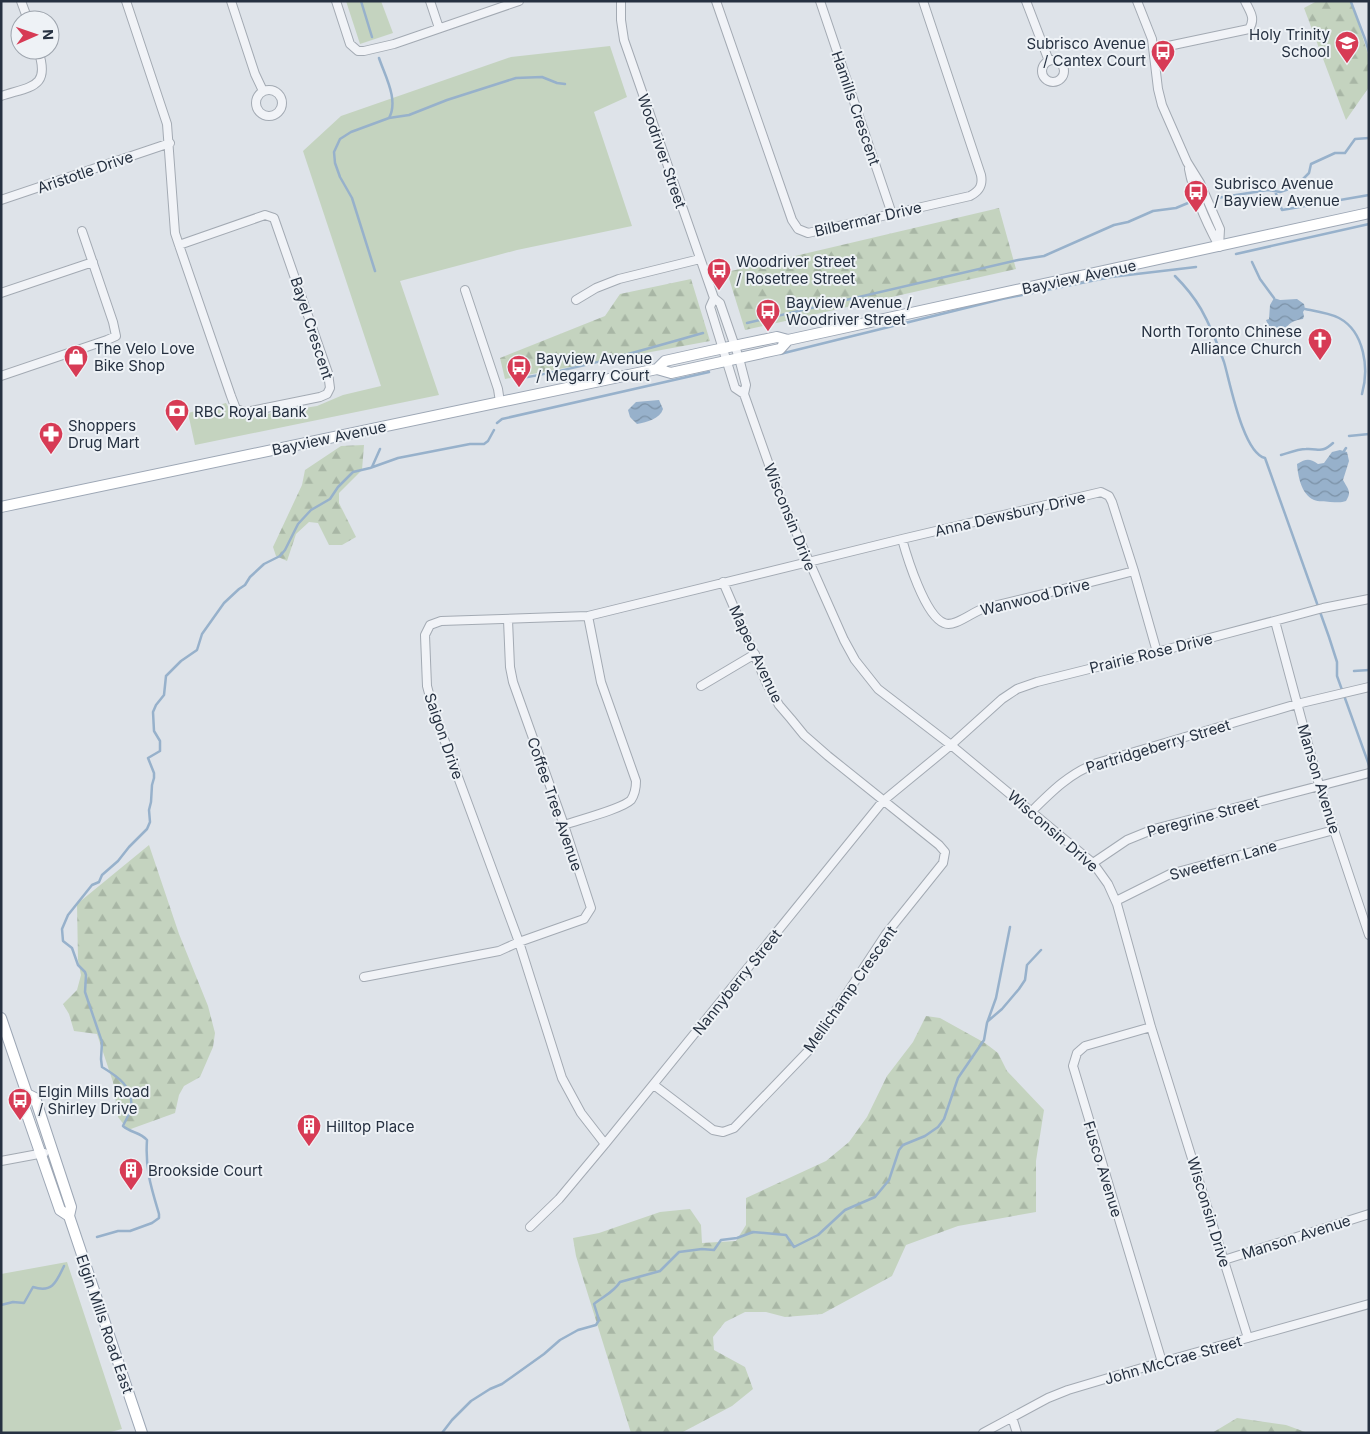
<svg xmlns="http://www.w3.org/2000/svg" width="1370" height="1434" font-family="Inter,sans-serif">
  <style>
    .forest { fill: url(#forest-firs) }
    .park { fill: #c4d3bf }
    .water { fill: url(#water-waves) }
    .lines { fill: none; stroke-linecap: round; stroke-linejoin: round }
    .stream { stroke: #97b1cb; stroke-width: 2.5 }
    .minor-casing { stroke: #a3aab3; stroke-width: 10 }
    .major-casing { stroke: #9da7b5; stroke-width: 12 }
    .minor { stroke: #f1f3f7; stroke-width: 8 }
    .major { stroke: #fff; stroke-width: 10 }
    .labels { text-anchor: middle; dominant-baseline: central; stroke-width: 4; stroke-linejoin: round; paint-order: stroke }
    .poi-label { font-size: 15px; fill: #263141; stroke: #eef2f6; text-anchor: start }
    .street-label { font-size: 15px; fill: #263141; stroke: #eef2f6 }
  </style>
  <defs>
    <pattern id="forest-firs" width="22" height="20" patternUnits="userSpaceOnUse" patternTransform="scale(1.25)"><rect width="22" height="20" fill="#c4d3bf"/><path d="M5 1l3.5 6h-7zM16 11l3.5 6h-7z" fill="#a8b6a5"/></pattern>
    <pattern id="water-waves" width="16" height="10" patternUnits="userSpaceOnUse" patternTransform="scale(1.25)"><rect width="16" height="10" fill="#97b1cb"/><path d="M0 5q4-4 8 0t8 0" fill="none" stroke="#7b91a6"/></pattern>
  </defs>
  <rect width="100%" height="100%" fill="#dee3e9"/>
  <path class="forest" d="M 1317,1 L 1351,1 L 1369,57 L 1369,87 L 1346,120 L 1304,8 Z
    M 999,208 L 1016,269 L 745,330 L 727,272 Z
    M 691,279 L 710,341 L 505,379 L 500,358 L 605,316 L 620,294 Z
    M 364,445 L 362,470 L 339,493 L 339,503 L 356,537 L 342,545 L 329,545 L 318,523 L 309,522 L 296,534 L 287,561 L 276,556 L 273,547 L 302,485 L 305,470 L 341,446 Z
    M 149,845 L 179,934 L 208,1006 L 215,1033 L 213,1047 L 200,1077 L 184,1086 L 179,1095 L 175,1113 L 128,1130 L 118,1117 L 113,1082 L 97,1034 L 74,1031 L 69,1014 L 63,1004 L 77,990 L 81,975 L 78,960 L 77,904 Z
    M 926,1016 L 940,1018 L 985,1043 L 998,1053 L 1007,1071 L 1044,1110 L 1036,1161 L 1036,1212 L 958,1226 L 906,1245 L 892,1276 L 822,1314 L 785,1317 L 766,1312 L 745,1312 L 725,1322 L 713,1337 L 714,1350 L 745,1367 L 753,1389 L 732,1406 L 681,1433 L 631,1433 L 576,1256 L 573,1238 L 599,1233 L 660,1212 L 690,1209 L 701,1225 L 702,1243 L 736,1241 L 746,1225 L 746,1198 L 826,1161 L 849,1142 L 867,1117 L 887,1076 L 913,1042 Z
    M 1237,1418 L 1286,1425 L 1308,1433 L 1212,1433 Z"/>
  <path class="park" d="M 346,1 L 381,1 L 393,33 L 360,44 Z
    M 610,46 L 627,97 L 594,112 L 632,226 L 517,250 L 400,281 L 439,395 L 195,445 L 188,413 L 226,403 L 231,412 L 242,418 L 317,406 L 343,395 L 381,386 L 303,151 L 341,116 L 511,57 Z
    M 67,1262 L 122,1429 L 107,1433 L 1,1433 L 1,1274 Z"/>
  <path class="water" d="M 1274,298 L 1280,300 L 1297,299 L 1304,304 L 1305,309 L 1303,312 L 1304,316 L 1303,319 C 1294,320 1288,323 1284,331 L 1275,331 L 1270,329 L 1266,320 L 1269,319 L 1270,305 Z
    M 659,400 L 663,409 C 660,419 647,422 637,424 L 630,417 L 628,410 L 636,402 Z
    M 1340,450 L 1347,452 L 1349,461 L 1343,480 C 1348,489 1352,492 1346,501 C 1341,503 1336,502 1330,502 C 1325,501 1318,502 1314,500 C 1301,494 1298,476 1297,464 C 1306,459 1309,458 1318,464 L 1324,463 L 1332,452 Z"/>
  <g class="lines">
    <path class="stream" d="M 361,1 L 372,37
      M 1351,2 L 1365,39 L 1369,52
      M 379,58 C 385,76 399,100 389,118
      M 1275,191 L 1282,210 L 1369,195
      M 1217,198 L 1268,190 L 1280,192 L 1295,187 L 1309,173 L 1311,164 L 1335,153 L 1345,153 L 1355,139 L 1369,138
      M 1236,254 L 1369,224
      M 1252,262 L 1260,279 L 1274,298
      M 375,271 L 352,198 L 340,177 L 335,163 L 334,152 L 340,139 L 351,132 L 389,118 L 409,115 L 447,100 L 516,78 L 542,77 L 557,83 L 565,84
      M 1175,276 C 1185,286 1194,297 1201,309 C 1210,325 1218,345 1224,362 C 1230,382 1243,453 1265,458 L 1329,637 L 1337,662 L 1337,676 L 1369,765
      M 1305,309 C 1315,311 1329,313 1339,318 C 1365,332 1369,369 1362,394
      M 747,323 L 1018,260 L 1044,256 L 1114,225 L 1128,222 L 1153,211 L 1176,208 L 1188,203
      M 780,354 L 1002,299 L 1111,277 L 1196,267
      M 522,378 C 583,368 643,350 703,333
      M 497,423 L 502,419 L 709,372
      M 1349,436 L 1369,434
      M 1344,451 L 1346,448
      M 1281,455 C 1288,453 1298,449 1306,449 C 1319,448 1321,454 1333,443
      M 372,467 L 380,449
      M 1354,671 L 1369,670
      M 988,1021 L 1002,1009 L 1019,989 L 1025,980 L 1027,965 L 1041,950
      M 97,1237 L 118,1231 L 130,1231 L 152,1223 L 159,1218 L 159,1214 C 151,1187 145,1169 147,1140 C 140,1132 131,1133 123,1126 C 125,1121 130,1114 131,1108 C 134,1087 117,1076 102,1067 L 101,1059 L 102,1042 L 85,992 L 86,975 L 85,972 L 78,965 L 72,948 L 63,941 L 62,929 L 68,915 L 92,885 L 99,882 L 102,875 L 118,861 L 129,847 L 147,829 L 150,822 L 149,810 L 151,802 L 152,785 L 154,778 L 154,773 L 148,758 L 160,751 L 160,741 L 154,731 L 153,712 L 156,705 L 164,695 L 166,676 L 181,661 L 197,650 L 202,634 L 224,603 L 239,589 L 245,585 L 250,577 L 264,564 L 280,556 L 285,550 L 298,524 L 311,510 L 330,499 L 338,487 L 353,472 L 370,468 L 398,458 L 470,444 L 484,444 L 488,441 L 494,430
      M 1,1305 L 13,1302 L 24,1303 L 33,1287 C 52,1293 56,1283 64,1266
      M 442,1433 L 452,1420 L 471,1401 L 490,1389 L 502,1384 L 544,1354 L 560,1340 L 578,1330 L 596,1325 L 599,1320 L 594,1304 C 604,1296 614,1292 620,1282 L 660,1271 L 679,1252 L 702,1249 L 714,1250 L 721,1240 L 737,1238 L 753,1232 L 786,1235 L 794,1247 L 818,1235 L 845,1210 L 875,1197 L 889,1180 L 899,1150 L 903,1145 L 925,1136 L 938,1127 L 944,1119 L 958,1078 L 984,1040 L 987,1023 L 996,998 L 1010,927"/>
    <defs>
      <path id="minor" d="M 21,1 L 28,20
        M 126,1 L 167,124 L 175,233 L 179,245 L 231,396 L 236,409 L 245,412 L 251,411 L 320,397 L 327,394 L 330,388 L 328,373 L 274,218 L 265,215 L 179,245
        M 231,1 L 255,74 L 263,91
        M 336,1 L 350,44 L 358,51 L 364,51 L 394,44 L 519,1
        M 430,1 L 439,28
        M 621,1 L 621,20 L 624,40 L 714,298 L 720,303 L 739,358 L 746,385 L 744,394 L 780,496 L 844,640 L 855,660 L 878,689 L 951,745 L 1093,863 L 1108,884 L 1117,904 L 1151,1027 L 1248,1338
        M 716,1 L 792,220 L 798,229 L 808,233 L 970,196 C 980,191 983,185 981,175 L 923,1
        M 820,1 L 892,214
        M 1026,1 L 1049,61
        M 1137,1 L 1152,39 L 1158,89 L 1162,105 L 1187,162 L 1200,183 L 1220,229 L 1219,247
        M 1154,49 L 1249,29 C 1256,18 1250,12 1245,1
        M1042 71a11 11 0 1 1 22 0a11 11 0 1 1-22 0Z
        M256 103a13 13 0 1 1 26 0a13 13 0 1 1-26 0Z
        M 1,96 C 31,86 51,88 38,50
        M 1189,169 C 1194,196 1206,222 1219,246
        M 1,200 L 170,143
        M 465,290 L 498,389 L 500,402
        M 1,293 L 93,262
        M 714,298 L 710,307 L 735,388 L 744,394
        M 576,300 L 596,288 L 619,279 L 700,259
        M 1,376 L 107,340 L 116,336 L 113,322 L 82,231
        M 902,539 C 907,557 925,616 944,623 C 955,628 973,611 985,608 C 1035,596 1085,584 1134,571
        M 1275,621 L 1319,785 L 1369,935
        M 701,686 L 755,654
        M 1032,811 C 1052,791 1070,773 1097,763 L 1297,704 L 1369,687
        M 564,825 C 578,820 622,809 631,800 C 635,794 636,788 636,781 L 601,682 L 588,616
        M 1093,863 L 1127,840 L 1154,829 L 1369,773
        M 1116,901 L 1170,874 L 1334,830
        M 364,977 L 499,951 L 519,942 L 584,919 L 591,908 L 564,825 L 513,682 L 510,667 L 508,620
        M 1151,1027 L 1085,1046 L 1077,1053 L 1073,1066 L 1162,1362
        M 654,1085 L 713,1130 L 723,1132 L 734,1128 L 811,1048 L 886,934 L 943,863 L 945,852 L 939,845 L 828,756 L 804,735 L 791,719 L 779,705 L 767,684 L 723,582
        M 605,1144 L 581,1113 L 562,1078 L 519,942 L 434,712 L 427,686 L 425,635 L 430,625 L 441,621 L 588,616 L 902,539 L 1101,492 L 1109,496 L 1112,502 L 1134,571 L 1157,652
        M 1,1161 L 44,1153
        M 530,1227 L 559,1199 L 605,1144 L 883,801 L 951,745 L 1002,699 L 1017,689 L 1037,682 L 1157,652 L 1323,608 L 1369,599
        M 1224,1260 L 1369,1214
        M 1012,1417 L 1017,1433
        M 983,1433 L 1048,1398 L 1068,1390 L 1162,1362 L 1369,1304"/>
      <path id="major" d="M 657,369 L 671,373 L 780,349 L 788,340
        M 1,507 L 657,369 L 665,361 L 710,351 L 777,337 L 788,340 L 1369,213
        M 1,1018 L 27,1094 L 24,1106 L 60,1210 L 69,1216
        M 27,1094 L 35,1098 L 71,1207 L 69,1216 L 142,1433"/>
    </defs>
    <use href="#minor" class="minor-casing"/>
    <use href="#major" class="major-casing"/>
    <use href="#minor" class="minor"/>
    <use href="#major" class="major"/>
  </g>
  <defs>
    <symbol id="school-pin" viewBox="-11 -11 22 30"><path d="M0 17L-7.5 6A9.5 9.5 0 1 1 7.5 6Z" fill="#d73b55" stroke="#eef2f6"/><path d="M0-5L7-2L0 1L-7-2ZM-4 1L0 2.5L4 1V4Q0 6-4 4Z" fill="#fff"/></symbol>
    <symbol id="bus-pin" viewBox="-11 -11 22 30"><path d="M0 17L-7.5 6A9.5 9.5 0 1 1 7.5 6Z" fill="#d73b55" stroke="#eef2f6"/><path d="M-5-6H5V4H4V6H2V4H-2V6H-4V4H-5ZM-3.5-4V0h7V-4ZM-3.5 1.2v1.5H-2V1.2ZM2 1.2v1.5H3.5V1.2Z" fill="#fff"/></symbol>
    <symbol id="church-pin" viewBox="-11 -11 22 30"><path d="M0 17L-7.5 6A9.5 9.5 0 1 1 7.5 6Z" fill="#d73b55" stroke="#eef2f6"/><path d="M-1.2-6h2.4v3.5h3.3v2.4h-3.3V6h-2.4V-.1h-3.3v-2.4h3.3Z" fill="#fff"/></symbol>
    <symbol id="shop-pin" viewBox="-11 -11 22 30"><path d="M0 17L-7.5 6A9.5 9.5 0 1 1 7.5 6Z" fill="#d73b55" stroke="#eef2f6"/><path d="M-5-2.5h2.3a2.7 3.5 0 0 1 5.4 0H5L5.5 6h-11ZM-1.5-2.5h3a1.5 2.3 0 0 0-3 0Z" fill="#fff"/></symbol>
    <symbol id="bank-pin" viewBox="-11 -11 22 30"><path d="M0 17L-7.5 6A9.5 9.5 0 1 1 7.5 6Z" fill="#d73b55" stroke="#eef2f6"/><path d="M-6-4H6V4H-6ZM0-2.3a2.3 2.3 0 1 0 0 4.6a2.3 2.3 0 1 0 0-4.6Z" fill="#fff"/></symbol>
    <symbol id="pharmacy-pin" viewBox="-11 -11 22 30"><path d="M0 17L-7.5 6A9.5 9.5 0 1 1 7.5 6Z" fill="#d73b55" stroke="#eef2f6"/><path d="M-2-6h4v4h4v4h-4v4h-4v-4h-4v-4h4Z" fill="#fff"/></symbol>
    <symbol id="building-pin" viewBox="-11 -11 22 30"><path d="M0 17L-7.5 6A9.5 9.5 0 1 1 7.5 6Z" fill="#d73b55" stroke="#eef2f6"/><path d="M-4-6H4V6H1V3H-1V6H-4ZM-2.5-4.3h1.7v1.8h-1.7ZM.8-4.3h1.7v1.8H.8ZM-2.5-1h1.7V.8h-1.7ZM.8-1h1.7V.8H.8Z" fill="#fff"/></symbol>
  </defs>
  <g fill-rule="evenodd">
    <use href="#school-pin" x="1333" y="29" width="28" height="38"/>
    <use href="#bus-pin" x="1149" y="38" width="28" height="38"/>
    <use href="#bus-pin" x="1182" y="178" width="28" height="38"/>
    <use href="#bus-pin" x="705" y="256" width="28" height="38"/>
    <use href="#bus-pin" x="754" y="297" width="28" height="38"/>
    <use href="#church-pin" x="1306" y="326" width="28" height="38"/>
    <use href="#shop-pin" x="62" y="343" width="28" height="38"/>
    <use href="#bus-pin" x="505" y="353" width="28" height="38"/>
    <use href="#bank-pin" x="163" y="397" width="28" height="38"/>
    <use href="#pharmacy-pin" x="37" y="420" width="28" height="38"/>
    <use href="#bus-pin" x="6" y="1086" width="28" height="38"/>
    <use href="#building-pin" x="295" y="1112" width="28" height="38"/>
    <use href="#building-pin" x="117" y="1156" width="28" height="38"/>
  </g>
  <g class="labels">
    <g class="poi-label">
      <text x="1330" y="34" text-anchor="end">Holy Trinity<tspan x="1330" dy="17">School</tspan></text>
      <text x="1146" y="43" text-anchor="end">Subrisco Avenue<tspan x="1146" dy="17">/ Cantex Court</tspan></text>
      <text x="1214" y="183">Subrisco Avenue<tspan x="1214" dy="17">/ Bayview Avenue</tspan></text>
      <text x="736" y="261">Woodriver Street<tspan x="736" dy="17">/ Rosetree Street</tspan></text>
      <text x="786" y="302">Bayview Avenue /<tspan x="786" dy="17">Woodriver Street</tspan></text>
      <text x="1302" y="331" text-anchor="end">North Toronto Chinese<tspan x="1302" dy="17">Alliance Church</tspan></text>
      <text x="94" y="348">The Velo Love<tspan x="94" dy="17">Bike Shop</tspan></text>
      <text x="536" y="358">Bayview Avenue<tspan x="536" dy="17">/ Megarry Court</tspan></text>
      <text x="194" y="411">RBC Royal Bank</text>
      <text x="68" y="425">Shoppers<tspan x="68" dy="17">Drug Mart</tspan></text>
      <text x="38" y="1091">Elgin Mills Road<tspan x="38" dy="17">/ Shirley Drive</tspan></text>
      <text x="326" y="1126">Hilltop Place</text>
      <text x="148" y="1170">Brookside Court</text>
    </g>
    <g class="street-label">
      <text transform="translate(856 108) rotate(71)">Hamills Crescent</text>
      <text transform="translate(662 151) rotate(71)">Woodriver Street</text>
      <text transform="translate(85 172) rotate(-19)">Aristotle Drive</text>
      <text transform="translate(868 219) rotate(-13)">Bilbermar Drive</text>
      <text transform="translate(1079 277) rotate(-12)">Bayview Avenue</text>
      <text transform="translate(312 328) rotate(72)">Bayel Crescent</text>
      <text transform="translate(329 438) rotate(-12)">Bayview Avenue</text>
      <text transform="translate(1010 514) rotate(-13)">Anna Dewsbury Drive</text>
      <text transform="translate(790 517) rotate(68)">Wisconsin Drive</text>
      <text transform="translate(1035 597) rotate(-14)">Wanwood Drive</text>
      <text transform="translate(1151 653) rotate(-14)">Prairie Rose Drive</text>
      <text transform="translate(756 654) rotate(65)">Mapeo Avenue</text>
      <text transform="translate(444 736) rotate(71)">Saigon Drive</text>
      <text transform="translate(1158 746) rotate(-17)">Partridgeberry Street</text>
      <text transform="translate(1319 779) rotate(73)">Manson Avenue</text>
      <text transform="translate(555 804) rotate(71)">Coffee Tree Avenue</text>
      <text transform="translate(1203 817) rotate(-15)">Peregrine Street</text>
      <text transform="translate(1053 831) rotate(41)">Wisconsin Drive</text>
      <text transform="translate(1223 860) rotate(-16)">Sweetfern Lane</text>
      <text transform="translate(737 982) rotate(-51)">Nannyberry Street</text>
      <text transform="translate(850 989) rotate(-55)">Mellichamp Crescent</text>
      <text transform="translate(1103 1169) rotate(73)">Fusco Avenue</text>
      <text transform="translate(1209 1212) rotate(73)">Wisconsin Drive</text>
      <text transform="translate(1296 1237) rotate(-18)">Manson Avenue</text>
      <text transform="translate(105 1324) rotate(71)">Elgin Mills Road East</text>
      <text transform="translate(1173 1360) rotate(-16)">John McCrae Street</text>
    </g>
  </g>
  <rect width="1370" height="1434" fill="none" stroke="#263141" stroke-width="5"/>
  <g transform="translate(35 35) rotate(88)"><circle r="24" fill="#eef2f6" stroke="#9ea5ae"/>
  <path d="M0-4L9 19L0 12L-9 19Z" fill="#d73b55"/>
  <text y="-8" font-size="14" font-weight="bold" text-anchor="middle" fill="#263141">N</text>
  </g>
</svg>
